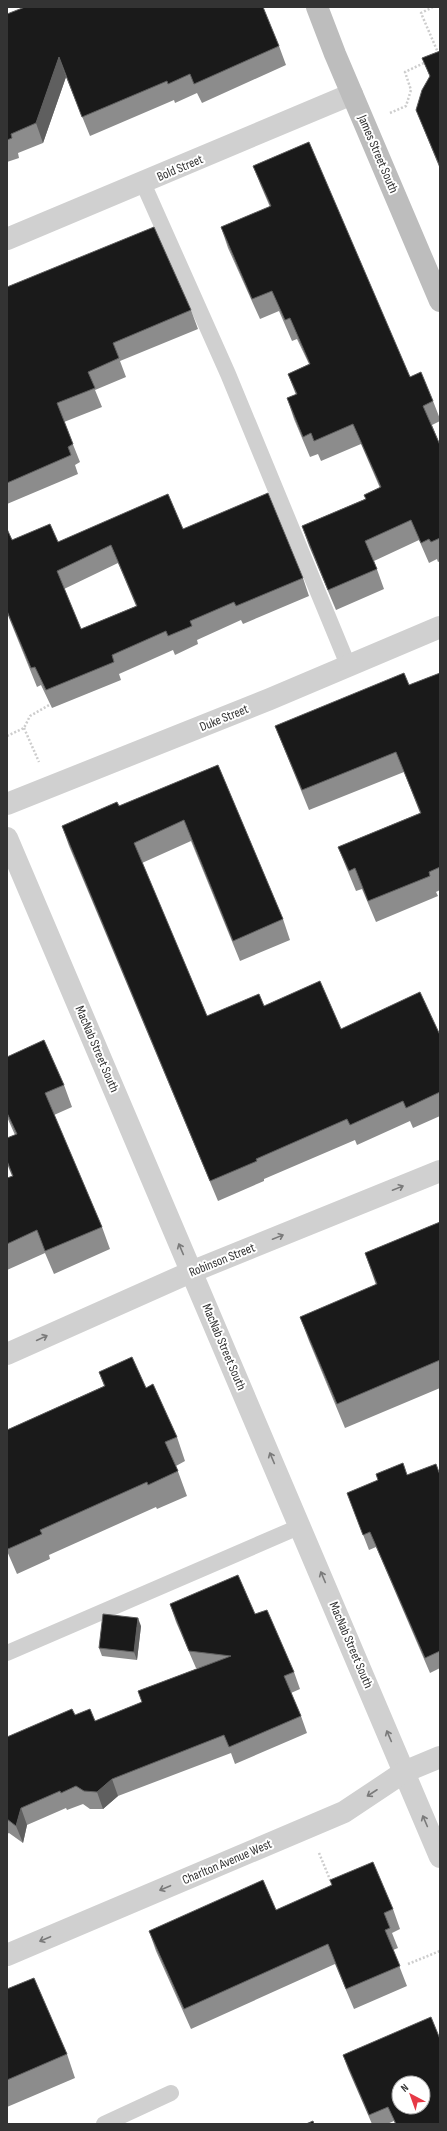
<svg xmlns="http://www.w3.org/2000/svg" width="447" height="2131" font-family="'Sofia Sans Condensed',sans-serif">
  <style>
    .lines { fill: none; stroke-linecap: round; stroke-linejoin: round }
    .path { stroke: #cdcdcd; stroke-width: 2.5; stroke-dasharray: 2 2; stroke-linecap: butt }
    .service { stroke: #d0d0d0; stroke-width: 16 }
    .minor { stroke: #d0d0d0; stroke-width: 22 }
    .tertiary { stroke: #d0d0d0; stroke-width: 22 }
    .secondary { stroke: #bdbdbd; stroke-width: 22 }
    .wall { fill: #8c8c8c; fill-rule: evenodd }
    .shaded-wall { fill: #5f5f5f }
    .building { fill: #1a1a1a; stroke: #5f5f5f; fill-rule: evenodd }
    .oneway { stroke: #7a7a7a }
    .labels { text-anchor: middle; dominant-baseline: central; stroke-width: 4; stroke-linejoin: round; paint-order: stroke }
    .street-label { font-size: 13px; fill: #333; stroke: #fff }
  </style>
  <rect width="100%" height="100%" fill="#fff"/>
  <g class="lines">
    <path class="path" d="M 433,7 L 421,13 L 439,55
      M 390,113 L 406,106 L 411,90 L 405,72 L 426,62
      M 24,728 L 39,762
      M 7,736 L 24,728 L 30,716 L 51,704
      M 319,1853 L 331,1882
      M 408,1964 L 440,1951"/>
    <path class="service" d="M 143,183 L 228,374 L 348,665
      M 7,1653 L 301,1526
      M 104,2124 L 171,2093"/>
    <path class="minor" d="M 7,239 L 352,94
      M 7,804 L 270,699 L 440,627
      M 7,838 C 152,1177 298,1516 440,1857
      M 7,1354 L 191,1272 L 440,1171"/>
    <path class="tertiary" d="M 7,1955 L 344,1812 L 404,1772 L 440,1757"/>
    <path class="secondary" d="M 317,7 L 335,54 L 440,301"/>
  </g>
  <path class="wall" d="M 7,14 L 279,46 L 286,65 L 202,103 L 197,93 L 175,103 L 174,100 L 90,136 L 66,77 L 43,143 L 18,153 L 19,158 L 7,162 Z
    M 440,51 L 440,169 L 416,110 L 430,77 L 422,58 Z
    M 253,166 L 410,377 L 433,401 L 440,419 L 440,421 L 432,425 L 440,445 L 440,561 L 438,562 L 437,559 L 429,563 L 419,540 L 374,561 L 384,589 L 336,610 L 309,546 L 302,526 L 365,499 L 380,488 L 361,444 L 321,461 L 318,454 L 310,457 L 294,419 L 287,398 L 296,395 L 288,374 L 309,364 L 297,339 L 292,341 L 279,311 L 260,319 L 228,248 L 221,227 L 270,207 L 261,186 Z
    M 7,287 L 191,310 L 198,329 L 120,361 L 126,377 L 95,390 L 102,407 L 64,422 L 80,462 L 75,465 L 78,474 L 7,504 Z
    M 7,529 L 12,540 L 58,542 L 183,529 L 303,578 L 309,596 L 243,624 L 241,620 L 197,640 L 198,644 L 175,655 L 173,650 L 119,674 L 121,680 L 52,708 L 41,685 L 37,687 L 7,613 ZM 118,563 L 136,606 L 81,629 L 64,589 Z
    M 440,673 L 440,890 L 436,892 L 438,896 L 376,922 L 362,889 L 356,891 L 346,867 L 338,847 L 420,813 L 404,772 L 309,810 L 283,746 L 275,726 L 409,685 Z
    M 218,765 L 283,919 L 290,940 L 240,961 L 191,841 L 142,863 L 207,1016 L 264,1006 L 341,1029 L 440,1035 L 440,1116 L 413,1128 L 410,1121 L 357,1145 L 355,1140 L 264,1179 L 264,1181 L 218,1201 L 69,846 L 62,826 L 119,806 Z
    M 7,1057 L 64,1085 L 72,1107 L 54,1115 L 102,1227 L 110,1249 L 54,1274 L 45,1253 L 7,1270 L 7,1178 L 12,1176 L 7,1164 L 7,1138 L 15,1135 L 7,1117 Z
    M 440,1222 L 440,1388 L 345,1428 L 309,1341 L 300,1317 L 376,1285 L 365,1253 Z
    M 99,1372 L 146,1388 L 177,1437 L 185,1461 L 176,1466 L 187,1496 L 157,1509 L 156,1507 L 49,1555 L 50,1559 L 17,1574 L 7,1551 L 7,1430 L 104,1386 Z
    M 407,1475 L 440,1475 L 440,1668 L 430,1673 L 376,1547 L 369,1550 L 347,1493 Z
    M 170,1604 L 255,1614 L 294,1672 L 300,1689 L 291,1693 L 301,1716 L 307,1733 L 235,1764 L 231,1753 L 118,1796 L 103,1809 L 90,1809 L 83,1804 L 67,1810 L 66,1808 L 27,1825 L 23,1843 L 9,1833 L 7,1834 L 7,1737 L 75,1715 L 95,1721 L 142,1702 L 138,1691 L 199,1668 L 196,1668 L 176,1622 Z
    M 141,1626 L 137,1660 L 102,1656 L 99,1648 Z
    M 393,1909 L 400,1929 L 392,1933 L 398,1948 L 393,1950 L 407,1986 L 354,2009 L 335,1964 L 191,2029 L 156,1951 L 149,1931 L 276,1910 Z
    M 7,1989 L 67,2054 L 75,2078 L 7,2107 Z
    M 343,2055 L 440,2124 L 395,2124 L 394,2121 L 387,2124 L 372,2124 L 348,2069 Z"/>
  <path class="shaded-wall" d="M 59,57 L 66,77 L 43,143 L 36,123 Z
    M 138,1618 L 141,1626 L 137,1660 L 134,1652 Z
    M 112,1779 L 118,1796 L 103,1809 L 97,1792 Z
    M 21,1808 L 27,1825 L 23,1843 L 16,1826 Z"/>
  <path class="building" d="M 25,7 L 263,7 L 279,46 L 194,84 L 190,74 L 168,84 L 167,81 L 82,117 L 59,57 L 36,123 L 11,134 L 12,138 L 7,140 L 7,14 Z
    M 440,51 L 440,167 L 416,110 L 422,90 L 430,76 L 422,58 Z
    M 309,142 L 410,377 L 421,372 L 433,401 L 423,406 L 440,445 L 440,538 L 431,542 L 429,539 L 421,543 L 411,520 L 365,541 L 377,569 L 328,590 L 302,526 L 366,499 L 364,495 L 381,487 L 353,424 L 314,441 L 311,433 L 303,437 L 287,398 L 297,394 L 288,374 L 310,364 L 290,318 L 285,320 L 272,291 L 252,299 L 221,227 L 271,206 L 253,166 Z
    M 154,227 L 191,310 L 113,343 L 119,358 L 88,372 L 95,388 L 57,403 L 73,444 L 68,447 L 71,455 L 7,483 L 7,287 Z
    M 268,493 L 303,578 L 236,606 L 234,602 L 190,621 L 192,626 L 168,636 L 166,631 L 112,655 L 114,662 L 46,690 L 35,667 L 31,668 L 7,611 L 7,529 L 12,540 L 50,524 L 58,542 L 168,494 L 183,529 ZM 111,545 L 137,606 L 81,629 L 57,571 Z
    M 404,673 L 409,685 L 440,673 L 440,867 L 429,872 L 430,876 L 368,901 L 355,868 L 349,871 L 338,847 L 421,813 L 396,752 L 302,790 L 275,726 Z
    M 218,765 L 283,919 L 233,941 L 184,820 L 134,843 L 207,1016 L 259,994 L 264,1006 L 320,981 L 341,1029 L 420,992 L 440,1035 L 440,1092 L 406,1108 L 403,1101 L 350,1125 L 347,1119 L 256,1159 L 257,1161 L 210,1181 L 62,826 L 117,802 L 119,806 Z
    M 44,1040 L 64,1085 L 45,1093 L 102,1227 L 45,1251 L 37,1230 L 7,1244 L 7,1178 L 13,1176 L 7,1161 L 7,1138 L 17,1134 L 7,1113 L 7,1057 Z
    M 440,1222 L 440,1360 L 337,1404 L 300,1317 L 377,1284 L 365,1253 Z
    M 132,1357 L 146,1388 L 153,1384 L 177,1437 L 165,1442 L 178,1471 L 148,1485 L 147,1482 L 40,1530 L 42,1534 L 8,1549 L 7,1547 L 7,1430 L 105,1386 L 99,1372 Z
    M 403,1463 L 407,1475 L 436,1464 L 440,1475 L 440,1651 L 425,1658 L 370,1532 L 363,1535 L 347,1493 L 378,1480 L 376,1474 Z
    M 238,1575 L 255,1614 L 267,1610 L 294,1672 L 284,1676 L 301,1716 L 229,1747 L 224,1735 L 112,1779 L 97,1792 L 84,1791 L 76,1786 L 61,1793 L 60,1791 L 21,1808 L 16,1826 L 7,1819 L 7,1737 L 72,1709 L 75,1715 L 90,1709 L 95,1721 L 142,1702 L 138,1691 L 231,1656 L 189,1651 L 170,1604 Z
    M 103,1614 L 138,1618 L 134,1652 L 99,1648 Z
    M 373,1862 L 393,1909 L 384,1913 L 390,1928 L 385,1930 L 400,1966 L 346,1989 L 328,1944 L 184,2009 L 149,1931 L 263,1880 L 276,1910 L 332,1885 L 330,1880 Z
    M 34,1978 L 67,2054 L 7,2080 L 7,1989 Z
    M 431,2017 L 440,2039 L 440,2124 L 396,2124 L 388,2107 L 369,2115 L 343,2055 ZM 399,2083 L 423,2083 L 423,2107 L 399,2107 Z
    M 313,2121 L 314,2124 L 306,2124 Z"/>
  <defs><path id="oneway-shaft" d="M-6 0H5M1.5-3L5.5 0L1.5 3" fill="none" stroke-width="1.6" stroke-linecap="round" stroke-linejoin="round"/></defs>
  <g class="oneway">
    <use href="#oneway-shaft" transform="translate(398 1188) rotate(-22)"/>
    <use href="#oneway-shaft" transform="translate(278 1237) rotate(-22)"/>
    <use href="#oneway-shaft" transform="translate(181 1249) rotate(-113)"/>
    <use href="#oneway-shaft" transform="translate(42 1338) rotate(-25)"/>
    <use href="#oneway-shaft" transform="translate(272 1458) rotate(-113)"/>
    <use href="#oneway-shaft" transform="translate(323 1577) rotate(-113)"/>
    <use href="#oneway-shaft" transform="translate(389 1736) rotate(-113)"/>
    <use href="#oneway-shaft" transform="translate(372 1793) rotate(147)"/>
    <use href="#oneway-shaft" transform="translate(425 1821) rotate(-113)"/>
    <use href="#oneway-shaft" transform="translate(165 1888) rotate(157)"/>
    <use href="#oneway-shaft" transform="translate(45 1939) rotate(157)"/>
  </g>
  <g class="labels">
    <g class="street-label">
      <text transform="translate(378 154) rotate(67)">James Street South</text>
      <text transform="translate(180 168) rotate(-23)">Bold Street</text>
      <text transform="translate(224 718) rotate(-22)">Duke Street</text>
      <text transform="translate(97 1049) rotate(67)">MacNab Street South</text>
      <text transform="translate(222 1260) rotate(-22)">Robinson Street</text>
      <text transform="translate(224 1347) rotate(67)">MacNab Street South</text>
      <text transform="translate(351 1645) rotate(67)">MacNab Street South</text>
      <text transform="translate(227 1862) rotate(-23)">Charlton Avenue West</text>
    </g>
  </g>
  <rect width="447" height="2131" fill="none" stroke="#333333" stroke-width="16"/>
  <g transform="translate(411 2095) rotate(319)"><circle r="19" fill="#ffffff" stroke="#adadad"/>
  <path d="M0-3L7 15L0 10L-7 15Z" fill="#e63946"/>
  <text y="-6" font-size="11" font-weight="bold" text-anchor="middle" fill="#333333">N</text>
  </g>
</svg>
